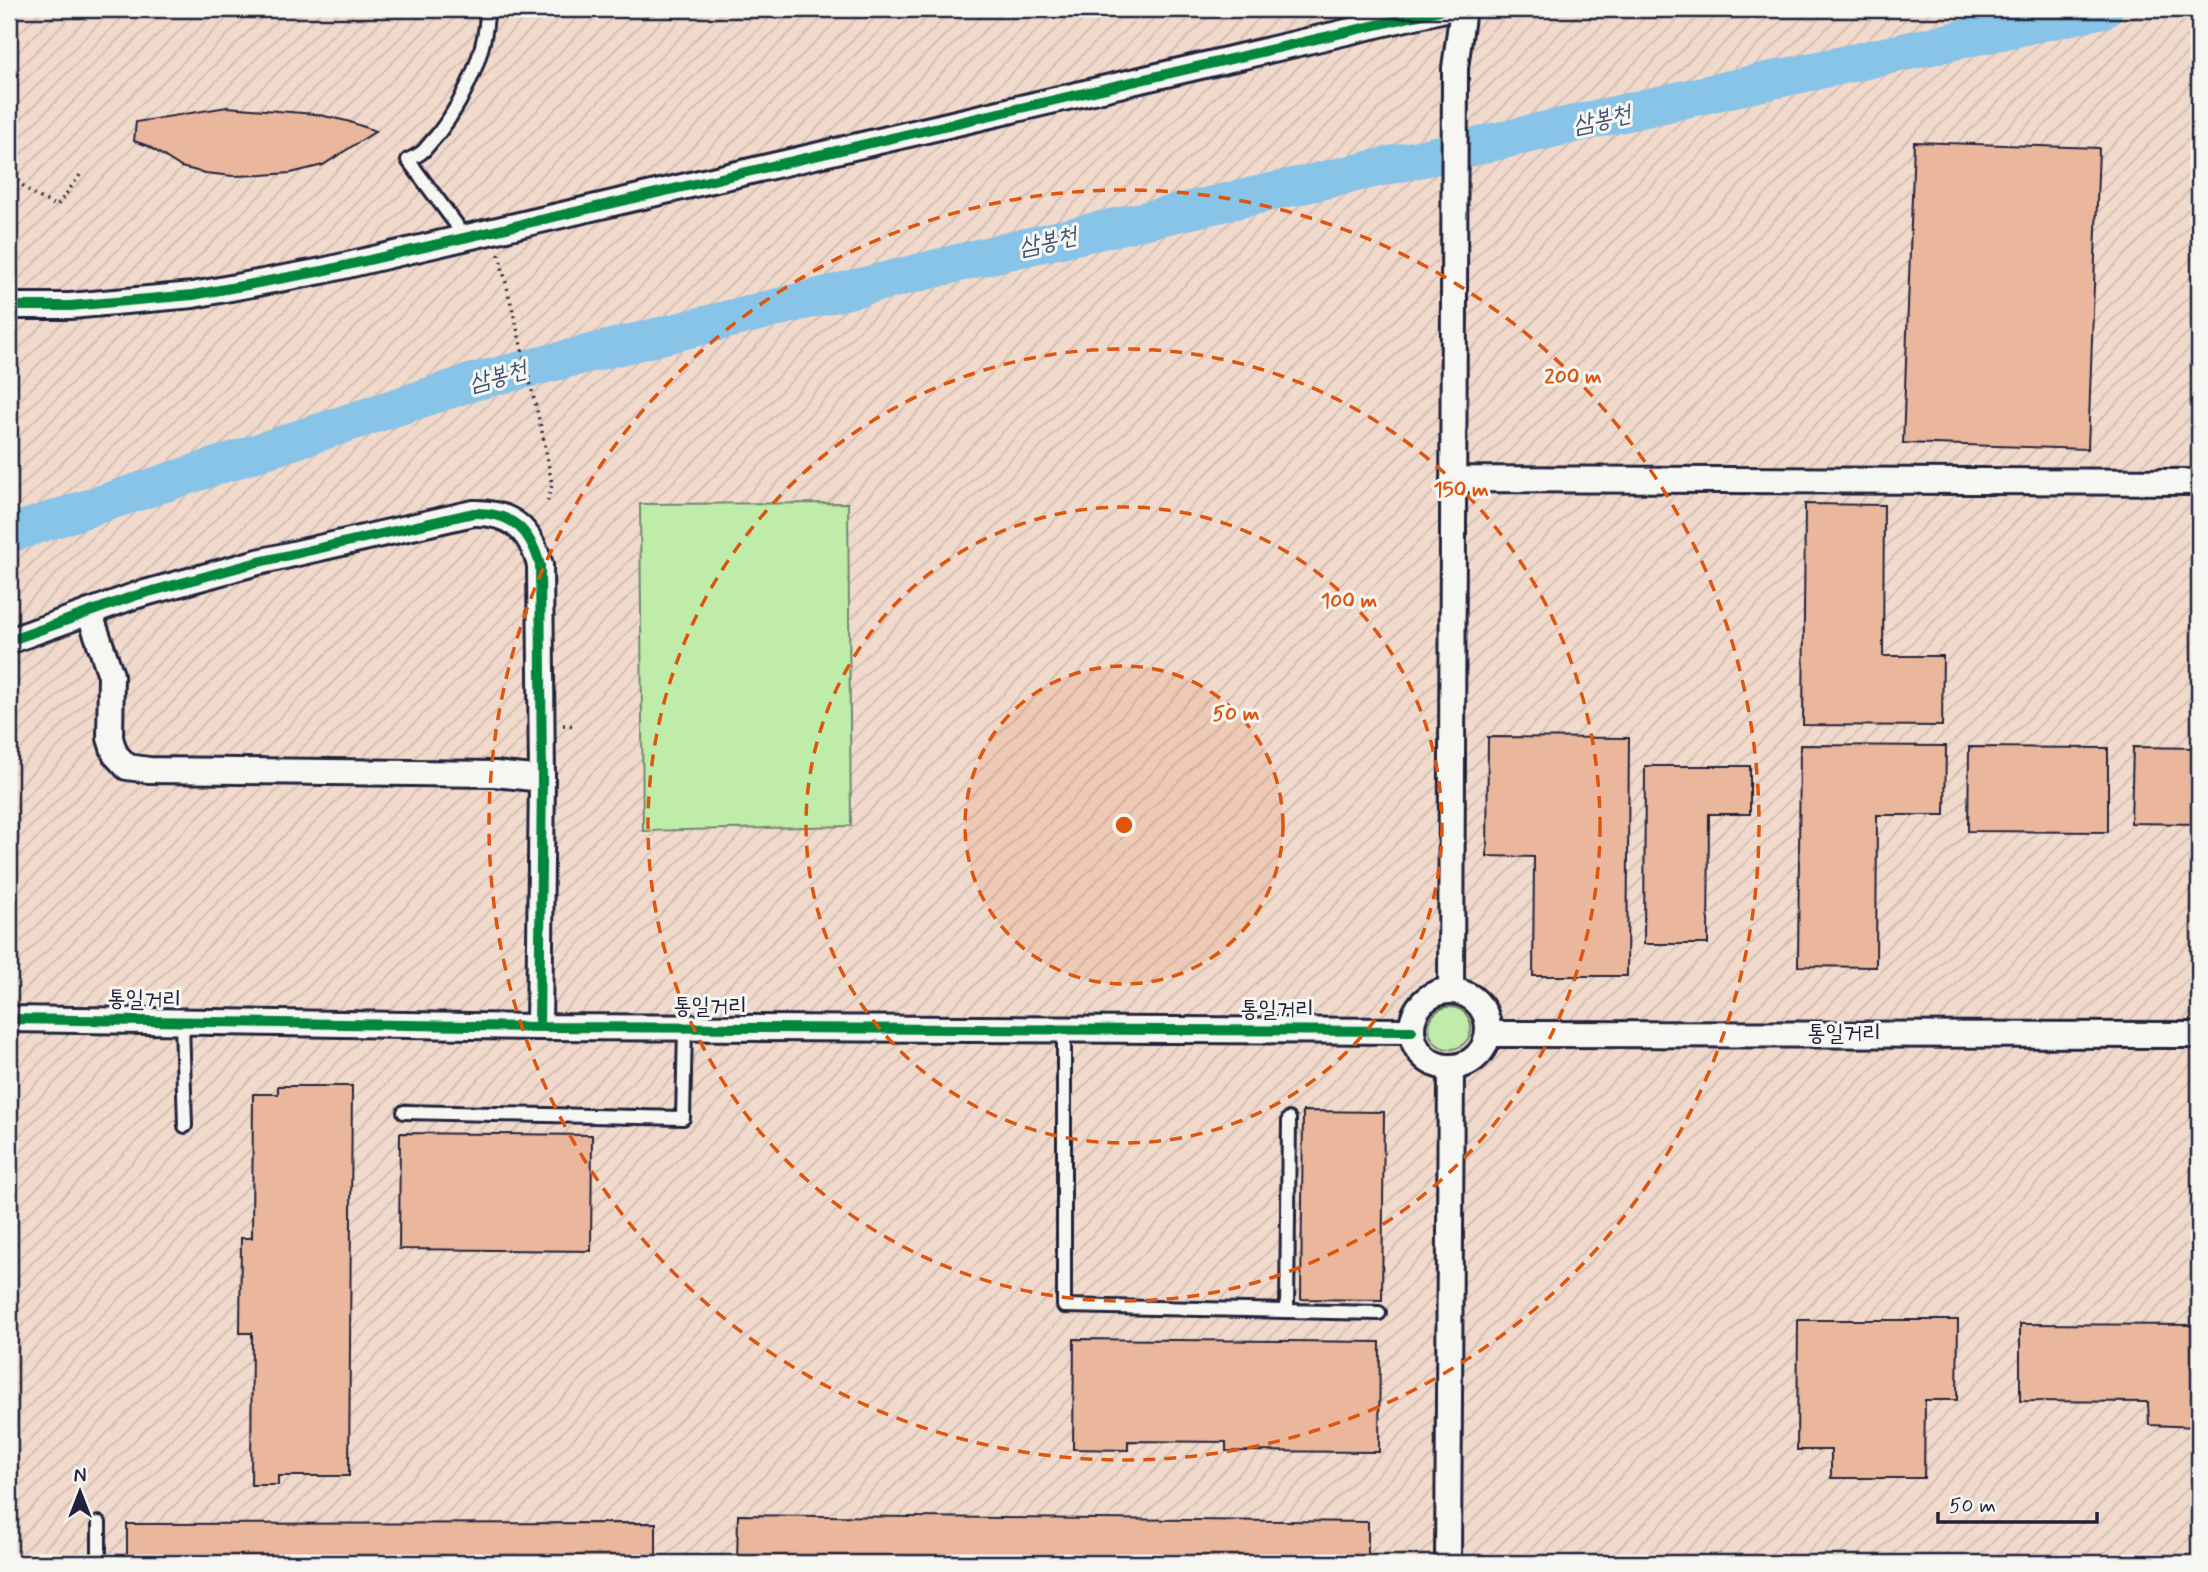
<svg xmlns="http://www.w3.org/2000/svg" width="2208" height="1572" font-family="Mynerve,'Poor Story',sans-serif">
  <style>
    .industrial { fill: url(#industrial-furrows) }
    .green { fill: #c0eca9; stroke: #718772; stroke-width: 2 }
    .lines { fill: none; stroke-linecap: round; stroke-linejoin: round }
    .river { stroke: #88c3e8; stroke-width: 38 }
    .building { fill: #eab79c; stroke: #22223b; stroke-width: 2 }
    .lane-casing { stroke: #22223b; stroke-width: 18 }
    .street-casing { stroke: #22223b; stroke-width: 30 }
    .path { stroke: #22223b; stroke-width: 3.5; stroke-dasharray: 2 5; stroke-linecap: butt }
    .lane { stroke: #f6f6f2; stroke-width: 12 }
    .street { stroke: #f6f6f2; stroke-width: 24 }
    .cycleway-casing { stroke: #f6f6f2; stroke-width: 15 }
    .cycleway { stroke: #00873e; stroke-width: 10 }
    .ring { fill: none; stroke: #de560e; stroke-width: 3.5; stroke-dasharray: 12 9 }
    .labels { text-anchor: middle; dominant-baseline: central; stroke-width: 6; stroke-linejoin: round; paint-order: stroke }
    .street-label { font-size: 23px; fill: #22223b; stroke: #f6f6f2 }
    .water-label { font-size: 24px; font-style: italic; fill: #41526f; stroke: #f6f6f2 }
    .centre { fill: #de560e; stroke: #f6f6f2; stroke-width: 3.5 }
    .ring-label { font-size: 21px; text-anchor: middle; font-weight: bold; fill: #de560e; stroke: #f6f6f2; stroke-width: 6; stroke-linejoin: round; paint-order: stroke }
  </style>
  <defs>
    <pattern id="industrial-furrows" width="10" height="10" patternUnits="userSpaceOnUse" patternTransform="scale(1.75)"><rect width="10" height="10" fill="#f1dacc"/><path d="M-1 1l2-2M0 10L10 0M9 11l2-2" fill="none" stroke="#cebbb0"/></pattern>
  </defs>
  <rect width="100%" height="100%" fill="#f4e9e1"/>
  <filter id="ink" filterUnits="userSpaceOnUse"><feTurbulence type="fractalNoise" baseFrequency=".0143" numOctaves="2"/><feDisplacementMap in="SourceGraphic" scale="14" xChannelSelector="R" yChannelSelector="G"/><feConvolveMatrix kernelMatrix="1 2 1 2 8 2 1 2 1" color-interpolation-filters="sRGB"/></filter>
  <g filter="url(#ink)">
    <path class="industrial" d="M 9,9 L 2199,9 L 2199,1563 L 9,1563 Z"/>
    <path class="green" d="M 848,503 L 851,826 L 643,831 L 640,504 Z
      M1429 1028a21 21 0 1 1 42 0a21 21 0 1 1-42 0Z"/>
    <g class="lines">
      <path class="river" d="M 9,534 L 473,382 L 999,253 L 1721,91 L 2104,9"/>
    </g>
    <path class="building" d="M 227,107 L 315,114 L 347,121 L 376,131 L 323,165 L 291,173 L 262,175 L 233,176 L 205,173 L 181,167 L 148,146 L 134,141 L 136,122 Z
      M 1914,142 L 2099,148 L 2088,449 L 1903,443 Z
      M 1805,504 L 1884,505 L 1883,656 L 1943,656 L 1942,726 L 1803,725 Z
      M 1488,737 L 1629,738 L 1627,976 L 1533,976 L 1534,857 L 1487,856 Z
      M 1800,745 L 1946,746 L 1945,815 L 1877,815 L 1876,967 L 1798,966 Z
      M 1969,747 L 2108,748 L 2108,832 L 1968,831 Z
      M 2133,747 L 2199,748 L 2199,824 L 2131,823 Z
      M 1645,766 L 1750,766 L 1750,814 L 1709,814 L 1708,944 L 1644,944 Z
      M 278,1086 L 352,1086 L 349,1476 L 278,1476 L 278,1485 L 251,1485 L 252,1333 L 240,1333 L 241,1238 L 252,1238 L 253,1094 L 278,1094 Z
      M 1303,1111 L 1384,1112 L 1382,1300 L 1301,1299 Z
      M 400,1133 L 592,1135 L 591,1251 L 399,1249 Z
      M 1798,1320 L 1958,1320 L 1957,1400 L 1925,1400 L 1924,1478 L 1831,1478 L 1831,1450 L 1797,1450 Z
      M 2020,1324 L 2199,1325 L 2199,1427 L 2149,1425 L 2148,1402 L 2020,1401 Z
      M 1074,1339 L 1380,1342 L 1379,1452 L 1226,1451 L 1226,1442 L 1128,1441 L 1128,1450 L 1073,1449 Z
      M 738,1515 L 1368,1522 L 1368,1563 L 737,1563 Z
      M 656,1523 L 656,1563 L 127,1563 L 127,1524 Z"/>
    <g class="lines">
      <defs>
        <path id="lane" d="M 460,238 L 456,224 L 408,160 C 414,157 422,154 426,148 C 458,114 487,56 487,9
          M 182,1022 L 185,1126
          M 1064,1031 L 1064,1306 L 1379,1313
          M 404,1112 L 683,1118 L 685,1028
          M 1287,1309 L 1289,1119
          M 99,1563 L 99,1523"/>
        <path id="street" d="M 9,306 L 70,306 L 193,295 L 322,271 L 1445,9
          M 1453,479 L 2199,482
          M 89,612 L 111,675 L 110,738 L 115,754 L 127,767 L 149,770 L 495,774 L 542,779
          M 9,641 L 134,596 L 258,562 L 473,513 C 511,512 530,529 540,565 L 542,779 L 539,1027
          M1412 1029a38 38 0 1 1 76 0a38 38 0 1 1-76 0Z
          M 1451,991 L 1455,68 L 1463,9
          M 9,1019 L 539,1027 L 1412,1031
          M 1488,1034 L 2199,1035
          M 1448,1563 L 1451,1068"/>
      </defs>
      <use href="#lane" class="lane-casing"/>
      <use href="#street" class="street-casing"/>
      <path class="path" d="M 9,169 C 22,188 36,197 57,206 L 83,171
        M 499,254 L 544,440 L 552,485 L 546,506
        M 563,725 L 575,726"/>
      <use href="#lane" class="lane"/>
      <use href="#street" class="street"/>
      <defs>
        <path id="cycleway" d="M 9,306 L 70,306 L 193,295 L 322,271 L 1445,9
          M 9,641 L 134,596 L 258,562 L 473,513 C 511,512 530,529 540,565 L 542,779 L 539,1027
          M 9,1019 L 539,1027 L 1412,1031"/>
      </defs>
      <use href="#cycleway" class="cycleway-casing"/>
      <use href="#cycleway" class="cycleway"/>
    </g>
  </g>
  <circle cx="1124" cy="825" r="159" fill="#de560e" fill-opacity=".12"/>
  <g class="ring">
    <circle cx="1124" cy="825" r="159"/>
    <circle cx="1124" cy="825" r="318"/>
    <circle cx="1124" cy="825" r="476"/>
    <circle cx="1124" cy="825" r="635"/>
  </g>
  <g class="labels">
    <g class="street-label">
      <text transform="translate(144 1000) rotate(1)">통일거리</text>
      <text x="710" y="1007">통일거리</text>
      <text x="1277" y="1010">통일거리</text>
      <text x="1844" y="1034">통일거리</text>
    </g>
    <g class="water-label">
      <text transform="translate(1602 120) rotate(-12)">삼봉천</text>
      <text transform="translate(1048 242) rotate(-12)">삼봉천</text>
      <text transform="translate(498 377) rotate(-15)">삼봉천</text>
    </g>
  </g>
  <circle cx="1124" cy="825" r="10" class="centre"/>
  <g class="ring-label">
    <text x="1573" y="383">200 m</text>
    <text x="1461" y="496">150 m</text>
    <text x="1349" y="607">100 m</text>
    <text x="1236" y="720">50 m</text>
  </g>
  <rect width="2208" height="1572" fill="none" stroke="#f6f6f2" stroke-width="35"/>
  <rect x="18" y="18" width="2173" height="1537" fill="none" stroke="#22223b" stroke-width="2.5" filter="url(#ink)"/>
  <g transform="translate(80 1492)" stroke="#f6f6f2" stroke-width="5" paint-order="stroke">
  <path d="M0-5L12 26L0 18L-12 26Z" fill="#22223b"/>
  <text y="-10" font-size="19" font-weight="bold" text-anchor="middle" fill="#22223b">N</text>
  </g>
  <path d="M1938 1512v10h159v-10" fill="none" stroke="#22223b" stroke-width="3.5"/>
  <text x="1949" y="1512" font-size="21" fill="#22223b" stroke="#f6f6f2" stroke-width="5" paint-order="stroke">50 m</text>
</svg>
